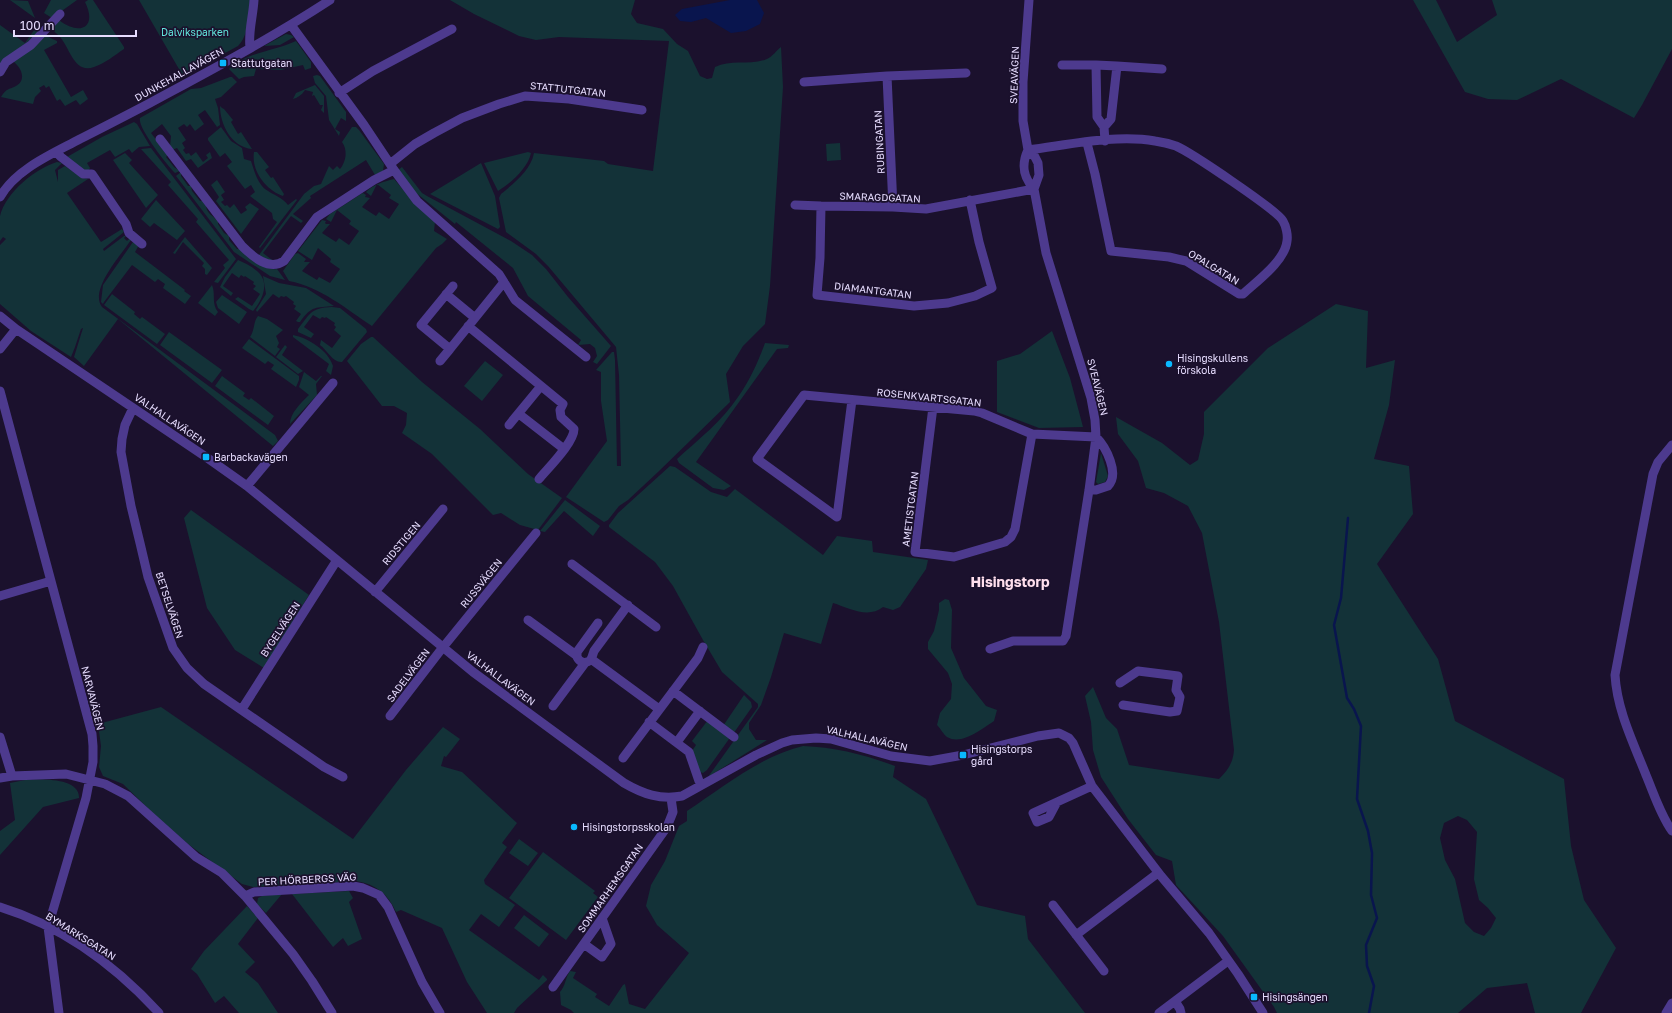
<svg xmlns="http://www.w3.org/2000/svg" width="1672" height="1013" font-family="'Golos Text',sans-serif">
  <style>
    .green { fill: #133238; fill-rule: evenodd }
    .water { fill: #09154e }
    .lines { fill: none; stroke-linecap: round; stroke-linejoin: round }
    .stream { stroke: #09154e; stroke-width: 2.5 }
    .minor { stroke: #4d3a8e; stroke-width: 9 }
    .poi-dot { fill: #09b9ff; stroke: #1b112d; stroke-width: 1.5 }
    .labels { text-anchor: middle; dominant-baseline: central; stroke-width: 3.5; stroke-linejoin: round; paint-order: stroke }
    .park-label { font-size: 10px; fill: #62e6dd; stroke: #1b112d }
    .poi-label { font-size: 10px; fill: #e7ddff; stroke: #1b112d; text-anchor: start }
    .street-label { font-size: 10px; fill: #e7ddff; stroke: #1b112d }
    .district-label { font-size: 14px; font-weight: bold; fill: #ffdfed; stroke: #1b112d }
  </style>
  <rect width="100%" height="100%" fill="#1b112d"/>
  <path class="green" d="M 10,0 L 28,1 L 35,18 Z
    M 51,0 L 77,0 L 52,18 L 44,13 Z
    M 88,0 L 93,0 L 124,47 L 124,49 C 115,55 104,64 94,67 C 74,74 70,48 60,37 C 58,34 54,32 51,29 L 59,20 C 79,36 98,28 85,2 Z
    M 139,0 L 251,0 C 249,15 249,35 238,46 L 183,76 Z
    M 450,0 L 635,0 L 631,14 L 637,23 L 663,29 L 677,44 L 688,51 L 700,76 L 707,79 L 712,78 L 715,67 C 731,59 750,66 767,59 C 772,57 777,50 781,47 L 783,87 L 770,286 L 765,324 L 743,346 L 726,374 L 730,402 L 658,472 L 628,500 L 619,506 L 608,520 L 604,522 L 566,497 L 607,441 L 601,401 L 601,372 L 596,370 L 612,352 L 614,352 L 615,360 L 617,466 L 621,466 L 619,375 L 616,347 L 548,266 L 536,254 L 506,232 L 499,198 L 501,194 C 514,183 531,170 534,153 L 604,161 L 608,164 L 653,171 L 669,41 L 559,37 L 536,40 L 519,36 L 474,14 Z
    M 1413,0 L 1436,0 L 1457,42 L 1497,15 L 1492,0 L 1672,0 L 1672,49 L 1642,105 L 1634,118 L 1561,79 L 1517,100 L 1488,99 L 1465,92 Z
    M 0,25 L 25,43 L 37,26 L 42,30 L 0,64 Z
    M 286,34 L 291,35 L 294,37 L 280,45 L 264,46 Z
    M 44,35 L 57,41 L 57,43 L 44,50 L 71,97 L 83,90 L 88,99 L 80,105 L 76,100 L 65,106 L 60,99 L 57,101 L 49,86 L 46,88 L 44,85 L 39,88 L 41,91 L 35,97 L 33,104 L 1,97 C 7,88 8,90 16,86 C 28,79 20,65 11,60 Z
    M 296,41 L 311,62 L 311,68 L 305,70 L 303,65 L 281,70 L 256,69 L 254,76 L 244,77 L 239,79 L 229,69 C 247,52 275,51 296,41 Z
    M 317,75 L 320,76 L 346,112 L 346,121 L 341,118 L 335,129 L 340,132 L 339,136 L 329,120 L 326,96 L 315,83 L 313,76 Z
    M 230,77 L 232,77 L 237,82 L 221,97 L 215,99 L 218,108 L 220,125 L 217,127 L 205,110 L 198,115 L 204,124 L 195,131 L 190,124 L 187,127 L 184,124 L 178,128 L 186,140 L 182,143 L 185,148 L 183,150 L 186,154 L 189,153 L 191,156 L 196,152 L 203,162 L 208,158 L 206,155 L 210,152 L 212,158 L 198,168 L 191,159 L 186,161 L 177,148 L 172,150 L 170,147 L 171,136 L 162,124 L 151,133 L 168,155 L 166,157 L 174,167 L 180,171 L 175,173 C 167,165 137,127 140,118 L 191,89 L 201,88 Z
    M 315,85 L 324,96 L 324,113 L 321,110 L 323,105 L 320,105 L 314,95 L 312,96 L 313,92 L 305,90 C 302,95 297,98 293,99 L 296,93 Z
    M 220,106 L 222,108 L 224,109 L 233,120 L 231,122 L 238,134 L 241,132 L 252,149 C 231,147 220,124 220,106 Z
    M 134,122 L 137,124 L 150,146 L 139,147 L 132,153 L 129,149 L 115,157 L 110,150 L 87,163 L 90,168 L 87,173 L 67,157 L 102,137 Z
    M 221,127 L 231,141 L 242,148 L 244,159 L 251,161 C 254,170 257,182 265,189 C 273,195 282,197 288,205 L 296,199 L 297,200 L 260,248 L 259,247 L 277,222 L 273,219 L 272,213 L 250,196 L 255,192 L 251,185 L 245,189 L 227,166 L 232,162 L 225,153 L 220,157 L 208,140 L 208,138 Z
    M 352,127 L 356,127 L 359,130 L 384,164 L 383,171 L 375,175 L 366,160 L 310,196 L 311,198 L 293,214 L 303,221 L 301,223 L 291,216 L 263,253 L 276,263 L 272,263 L 259,255 L 304,194 L 314,186 L 321,184 L 329,166 L 333,170 L 337,166 L 340,169 C 346,162 348,150 342,142 Z
    M 840,143 L 841,160 L 827,161 L 826,144 Z
    M 151,148 L 236,259 L 218,283 L 214,282 L 225,268 L 223,265 L 229,260 L 196,222 L 198,219 L 168,185 L 171,182 L 141,149 Z
    M 254,152 L 257,152 L 269,167 L 265,170 L 271,178 L 273,177 L 284,194 L 283,196 C 266,190 251,171 254,152 Z
    M 528,152 L 531,153 C 528,168 511,183 498,191 L 484,163 Z
    M 125,153 L 132,160 L 129,163 L 158,195 L 146,208 L 113,160 Z
    M 57,162 L 62,163 L 55,170 L 58,182 L 58,170 L 65,166 L 82,178 L 88,179 L 67,193 L 101,242 L 122,229 L 124,232 L 103,249 L 104,251 L 124,236 L 126,236 L 124,238 L 127,241 L 130,238 L 131,240 C 121,255 89,290 102,307 L 275,435 L 278,441 L 273,446 L 118,319 L 84,366 L 74,357 L 83,328 L 81,329 L 75,347 L 71,357 L 31,331 L 0,304 L 0,245 L 6,239 L 3,237 L 0,241 C 0,233 0,223 0,216 C 6,192 35,169 57,162 Z
    M 481,163 L 495,196 L 500,227 L 498,229 L 430,194 Z
    M 402,167 L 422,193 L 427,196 L 511,241 L 532,255 L 546,269 L 568,297 L 611,346 L 597,364 L 593,362 L 597,356 L 595,348 L 590,344 L 578,345 L 581,340 L 528,296 L 513,268 L 456,222 L 455,224 L 415,192 L 398,170 Z
    M 181,172 L 181,176 L 188,186 L 191,186 L 192,191 L 200,201 L 203,201 L 206,205 C 206,213 213,216 218,221 L 218,224 L 224,233 L 229,236 L 229,240 L 237,249 L 241,249 C 251,256 265,271 277,269 L 285,280 L 270,276 L 234,252 L 176,176 Z
    M 394,179 L 413,201 L 435,222 L 434,231 L 447,239 L 442,244 L 436,248 L 372,326 C 346,309 321,287 289,281 L 283,271 L 295,254 L 298,253 L 306,259 L 304,262 L 310,262 L 302,271 L 317,280 L 319,277 L 330,283 L 340,269 L 330,262 L 331,259 L 318,248 L 312,260 L 298,251 L 322,220 L 326,221 L 325,223 L 326,224 L 330,224 L 322,233 L 336,242 L 339,238 L 349,245 L 359,231 L 349,224 L 351,221 L 337,210 L 331,222 L 326,219 L 330,214 L 361,194 L 363,193 L 366,195 L 365,197 L 370,198 L 362,207 L 376,216 L 379,212 L 389,219 L 399,204 L 389,198 L 391,195 L 377,184 L 371,196 L 366,192 C 374,184 383,182 394,179 Z
    M 217,180 L 225,192 L 221,195 L 224,200 L 221,202 L 225,206 L 227,205 L 230,208 L 234,204 L 241,214 L 247,210 L 245,207 L 250,203 L 259,209 L 241,234 L 216,201 L 219,197 L 211,185 Z
    M 156,200 L 185,231 L 177,240 L 154,223 L 150,227 L 141,219 Z
    M 185,237 L 212,268 L 207,275 L 205,274 L 205,269 L 202,266 L 204,263 L 183,242 L 175,254 L 173,253 Z
    M 133,242 L 139,245 L 135,252 L 185,290 L 184,291 L 191,296 L 185,304 L 163,288 L 165,284 L 158,279 L 155,282 L 132,265 L 104,302 L 103,304 L 101,302 L 103,285 Z
    M 238,260 C 245,263 255,268 260,274 C 269,285 262,301 253,311 L 249,309 L 235,299 L 238,297 L 252,306 L 260,294 L 253,289 L 256,286 L 253,284 L 254,282 L 245,276 L 244,277 L 241,275 L 239,278 L 232,273 L 223,286 L 233,293 L 231,296 L 220,287 L 225,277 Z
    M 263,276 L 279,283 L 306,288 L 334,306 C 316,308 312,305 300,322 L 298,322 L 296,321 L 301,314 L 294,309 L 296,306 L 293,304 L 294,302 L 286,296 L 284,297 L 281,296 L 279,298 L 273,294 L 257,312 L 256,310 L 266,294 Z
    M 212,285 C 216,294 211,303 218,312 L 215,316 L 198,303 Z
    M 112,294 L 135,312 L 134,314 L 140,319 L 142,317 L 165,334 L 157,344 L 104,305 Z
    M 222,295 L 247,312 L 239,324 L 218,308 L 216,302 Z
    M 1336,304 L 1368,311 L 1366,368 L 1395,360 L 1389,405 L 1374,459 L 1409,466 L 1413,514 L 1377,564 L 1438,659 L 1455,721 L 1564,779 L 1571,846 L 1584,900 L 1616,948 L 1581,1013 L 1535,1013 L 1527,983 L 1487,988 L 1458,1013 L 1277,1013 L 1274,1007 L 1223,936 L 1176,885 L 1172,861 L 1156,855 L 1128,819 L 1101,777 L 1093,750 L 1091,722 L 1085,696 L 1093,687 L 1106,718 L 1117,729 L 1129,765 L 1219,779 C 1228,770 1233,763 1234,750 L 1219,622 L 1202,533 L 1188,506 L 1164,493 L 1146,488 L 1138,461 L 1118,434 L 1116,417 L 1162,443 L 1190,465 L 1198,460 L 1204,434 L 1204,412 L 1268,348 ZM 1458,816 L 1467,820 L 1477,832 L 1474,879 L 1479,900 L 1488,908 L 1496,918 L 1491,928 L 1484,936 L 1474,932 L 1465,923 L 1455,879 L 1445,860 L 1440,838 L 1444,823 Z
    M 332,307 L 340,308 L 366,329 L 367,332 L 342,362 C 333,363 327,350 320,345 L 321,340 L 332,348 L 341,336 L 334,330 L 336,327 L 334,325 L 335,323 L 326,317 L 325,318 L 322,317 L 320,319 L 313,315 L 304,327 L 314,334 L 311,338 L 298,332 L 298,329 C 310,314 310,308 332,307 Z
    M 258,316 L 267,319 L 283,330 L 276,336 L 279,343 L 277,347 L 280,349 L 275,356 L 250,337 C 255,330 253,322 258,316 Z
    M 1052,331 L 1070,378 L 1083,427 L 1039,428 L 997,412 L 997,361 L 1020,354 Z
    M 169,332 L 222,370 L 212,383 L 160,345 Z
    M 293,335 C 308,338 328,350 333,366 L 331,375 L 326,371 L 329,364 L 293,337 Z
    M 371,337 L 373,337 L 422,382 L 480,429 L 528,474 L 562,498 L 538,530 L 520,525 L 501,513 L 493,515 L 432,454 L 402,433 L 406,425 L 407,413 L 394,406 L 382,406 L 347,361 L 361,344 Z
    M 249,339 L 299,376 L 299,380 L 296,387 L 271,369 L 274,365 L 268,361 L 265,364 L 242,348 Z
    M 765,343 L 789,345 L 788,348 L 777,349 L 696,462 L 731,486 L 724,490 L 713,488 L 679,463 L 677,459 C 698,440 722,421 738,397 C 750,380 758,362 765,343 Z
    M 285,345 L 287,347 L 282,355 L 303,371 L 298,374 L 276,357 Z
    M 485,361 L 503,375 L 482,401 L 464,386 Z
    M 304,372 L 316,381 L 321,376 L 322,376 L 316,384 L 317,395 L 290,424 C 290,413 301,403 309,395 L 299,387 Z
    M 222,376 L 245,393 L 243,396 L 249,400 L 251,398 L 274,416 L 268,425 L 215,386 Z
    M 1101,453 L 1108,476 L 1105,482 L 1098,484 L 1096,482 Z
    M 670,466 L 675,467 L 711,492 L 727,497 L 735,489 L 823,555 L 837,536 L 872,541 L 873,552 L 928,560 L 926,569 L 900,607 L 893,610 L 883,607 C 868,619 849,608 833,603 L 821,644 L 784,633 L 771,677 L 761,705 L 749,723 L 749,729 L 756,740 L 767,740 L 708,777 L 758,707 L 758,704 L 722,672 L 703,640 L 673,586 L 655,562 L 609,527 L 609,525 L 618,513 Z
    M 565,500 L 600,526 L 593,536 L 564,511 L 545,532 L 540,531 Z
    M 191,510 L 309,595 L 264,668 L 235,650 L 207,608 L 184,518 Z
    M 945,599 L 949,600 L 952,610 L 951,648 L 964,678 L 986,706 L 997,710 L 994,721 C 983,728 962,746 947,737 C 944,735 940,728 937,725 L 940,713 L 951,699 L 952,684 L 948,673 L 928,649 L 928,642 L 934,631 L 939,610 L 939,603 Z
    M 744,695 L 751,702 L 752,707 L 733,734 L 723,726 Z
    M 161,707 L 353,839 L 406,770 L 443,727 L 460,739 L 446,757 L 444,756 L 441,766 L 462,772 L 517,823 L 502,843 L 507,847 L 484,880 L 485,884 L 515,905 L 499,927 L 481,914 L 469,930 L 539,980 L 543,975 L 547,979 L 547,980 L 517,1008 L 514,1013 L 487,1013 L 467,982 L 442,928 L 401,910 L 396,912 C 388,894 376,884 356,881 L 253,887 L 242,884 L 188,844 L 156,816 L 123,784 L 103,776 L 99,767 L 101,746 L 98,724 Z
    M 708,720 L 728,735 L 729,739 L 707,770 L 703,773 L 700,772 L 692,751 L 696,745 L 692,741 Z
    M 803,746 C 834,747 866,755 895,766 L 893,777 L 926,799 L 977,905 L 1025,916 L 1028,939 L 1085,1013 L 574,1013 L 571,1010 L 561,1005 L 560,992 C 566,985 565,978 570,971 L 576,972 L 573,978 L 597,994 L 595,997 L 609,1006 L 623,985 L 625,984 L 629,1004 L 645,1009 L 689,953 L 657,925 L 646,906 L 651,885 L 665,861 L 679,826 L 687,821 L 687,811 C 723,787 761,756 803,746 Z
    M 25,780 C 40,779 80,777 79,798 L 43,807 L 0,855 L 0,831 L 15,820 L 10,783 Z
    M 519,839 L 538,853 L 528,866 L 509,853 Z
    M 543,852 L 595,891 L 593,893 L 598,897 L 566,940 L 509,898 Z
    M 349,891 L 353,898 L 349,902 L 362,939 L 348,946 L 343,938 L 333,947 L 292,894 Z
    M 282,894 L 266,913 L 257,904 L 258,898 L 262,896 Z
    M 247,906 L 258,918 L 238,944 L 255,962 L 245,972 L 258,983 L 278,1013 L 239,1013 L 224,996 L 215,1003 L 197,974 L 191,969 L 204,951 Z
    M 524,915 L 549,934 L 539,947 L 514,928 Z"/>
  <path class="water" d="M 730,0 L 757,0 L 764,13 L 760,24 L 746,31 L 731,33 L 706,18 L 691,22 L 680,21 L 675,15 L 682,9 Z"/>
  <g class="lines">
    <path class="stream" d="M 1348,518 L 1341,598 L 1334,625 L 1347,698 L 1354,709 L 1361,726 L 1357,799 L 1368,831 L 1372,853 L 1371,895 L 1377,918 L 1366,945 L 1367,966 L 1374,986 L 1369,1013"/>
    <path class="minor" d="M 1029,0 L 1023,82 L 1023,121 L 1028,150 L 1035,157 L 1038,163 L 1039,175 L 1034,189
      M 291,25 L 364,125 L 394,170 L 417,201 L 499,274 L 515,300 L 586,357
      M 250,48 C 248,32 253,17 254,0
      M 1062,65 L 1096,65 L 1097,117 L 1104,127 L 1105,141
      M 1096,65 L 1117,66
      M 0,72 L 6,62 L 31,45 L 60,14
      M 887,76 L 893,207
      M 804,82 L 887,76 L 966,73
      M 339,93 L 373,71 L 452,29
      M 1104,127 L 1111,119 L 1117,66 L 1162,69
      M 160,139 L 242,246 C 253,257 269,271 284,261 L 317,217 L 374,180 L 394,170
      M 1028,150 C 1068,145 1116,134 1155,141 C 1162,142 1170,144 1176,146 C 1190,152 1277,210 1283,221 C 1286,226 1288,235 1287,241 C 1285,261 1257,281 1243,294 L 1239,294 L 1186,261 L 1169,257 L 1111,251 L 1095,174 L 1087,143
      M 56,152 L 61,157 L 83,174 L 92,174 L 126,224 L 129,233 L 142,244
      M 390,164 L 415,144 L 434,133 L 462,118 L 499,104 L 525,96 L 569,99 L 642,110
      M 0,197 C 16,169 52,154 80,139 C 104,127 127,115 150,103 C 211,70 272,38 330,0
      M 795,205 L 821,206 L 893,207 L 926,209 L 1034,189
      M 821,206 L 820,258 L 817,295 L 914,306 L 948,303 L 975,296 L 992,288 L 979,242 L 970,200
      M 453,286 L 421,325 L 450,349 L 504,282
      M 446,294 L 475,318
      M 0,316 L 16,329 L 206,457 L 247,486 L 473,672 L 624,783 C 643,794 660,800 682,796 L 756,755 L 782,743 L 792,740 L 816,738 L 831,739 L 891,756 L 930,761 L 963,755 L 1038,736 L 1059,733 L 1069,738 L 1073,743 L 1092,786 L 1161,876 L 1209,933 L 1238,974 L 1263,1013
      M 468,326 L 563,404 L 560,410 L 561,417 L 574,429 C 574,443 548,468 539,479
      M 0,349 L 16,329
      M 440,361 L 450,349
      M 0,391 L 92,734 L 93,746 L 93,762 L 86,798 L 48,927 L 59,1013
      M 852,400 L 837,517 L 757,459 L 804,395 L 974,411 L 982,413 L 1032,434 L 1096,437 C 1106,447 1120,474 1108,486 L 1096,490 L 1089,490
      M 933,407 L 915,552 L 954,557 L 1005,542 L 1011,537 L 1015,529 L 1032,434
      M 133,408 L 125,425 L 122,439 L 121,452 L 131,506 L 140,543 L 148,577 L 173,648 L 187,668 L 204,684 L 324,767 L 343,777
      M 519,414 L 564,449
      M 509,425 L 541,386
      M 1672,445 L 1658,462 L 1653,474 L 1615,675 C 1617,710 1633,742 1646,775 C 1654,794 1660,814 1672,831
      M 247,486 L 333,383
      M 572,564 L 656,627
      M 375,592 L 443,509
      M 0,596 L 51,581
      M 528,620 L 576,655
      M 598,623 L 577,652 L 577,657 C 580,663 585,664 591,660 L 594,651 L 628,605
      M 990,649 L 1013,641 L 1063,641 L 1066,636 L 1089,490 L 1096,437 L 1095,420 L 1091,398 L 1046,253 L 1034,189 C 1023,177 1021,165 1028,150
      M 591,659 L 659,709
      M 1120,683 L 1138,671 L 1178,676 L 1176,690 L 1180,697 L 1177,711 L 1170,712 L 1123,705
      M 673,691 L 734,737
      M 553,706 L 585,663
      M 242,709 L 337,560
      M 390,716 L 440,651 L 536,533
      M 649,722 L 689,752 L 699,781
      M 0,737 L 12,776
      M 677,742 L 700,711
      M 623,758 L 698,658 L 703,647
      M 0,778 L 12,776 L 66,774 L 105,784 L 128,796 L 196,857 L 222,873 L 245,896 L 293,954 L 312,981 L 332,1013
      M 1057,802 L 1049,817 L 1037,822 L 1033,813 L 1092,786
      M 245,896 L 254,892 L 353,886 L 363,888 L 379,895 L 388,907 L 422,982 L 440,1013
      M 1053,905 L 1104,971
      M 0,907 C 62,926 116,966 159,1013
      M 1076,935 L 1158,873
      M 584,944 L 602,957 L 611,944 L 602,918
      M 553,987 L 667,827 L 673,812 L 671,798
      M 1175,1001 L 1180,1009 L 1181,1013
      M 1159,1013 L 1228,961
      M 1666,1013 L 1672,1003"/>
  </g>
  <g class="poi-dot">
    <rect x="219" y="59" width="8" height="8" rx="2"/>
    <circle cx="1169" cy="364" r="4"/>
    <rect x="202" y="453" width="8" height="8" rx="2"/>
    <rect x="959" y="751" width="8" height="8" rx="2"/>
    <circle cx="574" cy="827" r="4"/>
    <rect x="1250" y="993" width="8" height="8" rx="2"/>
  </g>
  <g class="labels">
    <g class="park-label">
      <text x="195" y="32">Dalviksparken</text>
    </g>
    <g class="poi-label">
      <text x="231" y="63">Stattutgatan</text>
      <text x="1177" y="358">Hisingskullens<tspan x="1177" dy="12">förskola</tspan></text>
      <text x="214" y="457">Barbackavägen</text>
      <text x="971" y="749">Hisingstorps<tspan x="971" dy="12">gård</tspan></text>
      <text x="582" y="827">Hisingstorpsskolan</text>
      <text x="1262" y="997">Hisingsängen</text>
    </g>
    <g class="street-label">
      <text transform="translate(179 74) rotate(-29)">DUNKEHALLAVÄGEN</text>
      <text transform="translate(1014 75) rotate(-88)">SVEAVÄGEN</text>
      <text transform="translate(568 89) rotate(6)">STATTUTGATAN</text>
      <text transform="translate(879 142) rotate(-93)">RUBINGATAN</text>
      <text transform="translate(880 197) rotate(2)">SMARAGDGATAN</text>
      <text transform="translate(1214 267) rotate(31)">OPALGATAN</text>
      <text transform="translate(873 290) rotate(7)">DIAMANTGATAN</text>
      <text transform="translate(1098 387) rotate(76)">SVEAVÄGEN</text>
      <text transform="translate(929 397) rotate(6)">ROSENKVARTSGATAN</text>
      <text transform="translate(170 419) rotate(34)">VALHALLAVÄGEN</text>
      <text transform="translate(910 509) rotate(-83)">AMETISTGATAN</text>
      <text transform="translate(401 543) rotate(-50)">RIDSTIGEN</text>
      <text transform="translate(481 583) rotate(-51)">RUSSVÄGEN</text>
      <text transform="translate(170 605) rotate(72)">BETSELVÄGEN</text>
      <text transform="translate(280 629) rotate(-57)">BYGELVÄGEN</text>
      <text transform="translate(408 675) rotate(-53)">SADELVÄGEN</text>
      <text transform="translate(501 678) rotate(37)">VALHALLAVÄGEN</text>
      <text transform="translate(93 698) rotate(76)">NARVAVÄGEN</text>
      <text transform="translate(867 738) rotate(13)">VALHALLAVÄGEN</text>
      <text transform="translate(307 879) rotate(-3)">PER HÖRBERGS VÄG</text>
      <text transform="translate(610 888) rotate(-55)">SOMMARHEMSGATAN</text>
      <text transform="translate(81 936) rotate(32)">BYMARKSGATAN</text>
    </g>
    <g class="district-label">
      <text x="1010" y="581">Hisingstorp</text>
    </g>
  </g>
  <path d="M14 30v6h122v-6" fill="none" stroke="#e7ddff" stroke-width="2"/>
  <text x="20" y="30" font-size="12" fill="#e7ddff" stroke="#1b112d" stroke-width="3" paint-order="stroke">100 m</text>
</svg>
